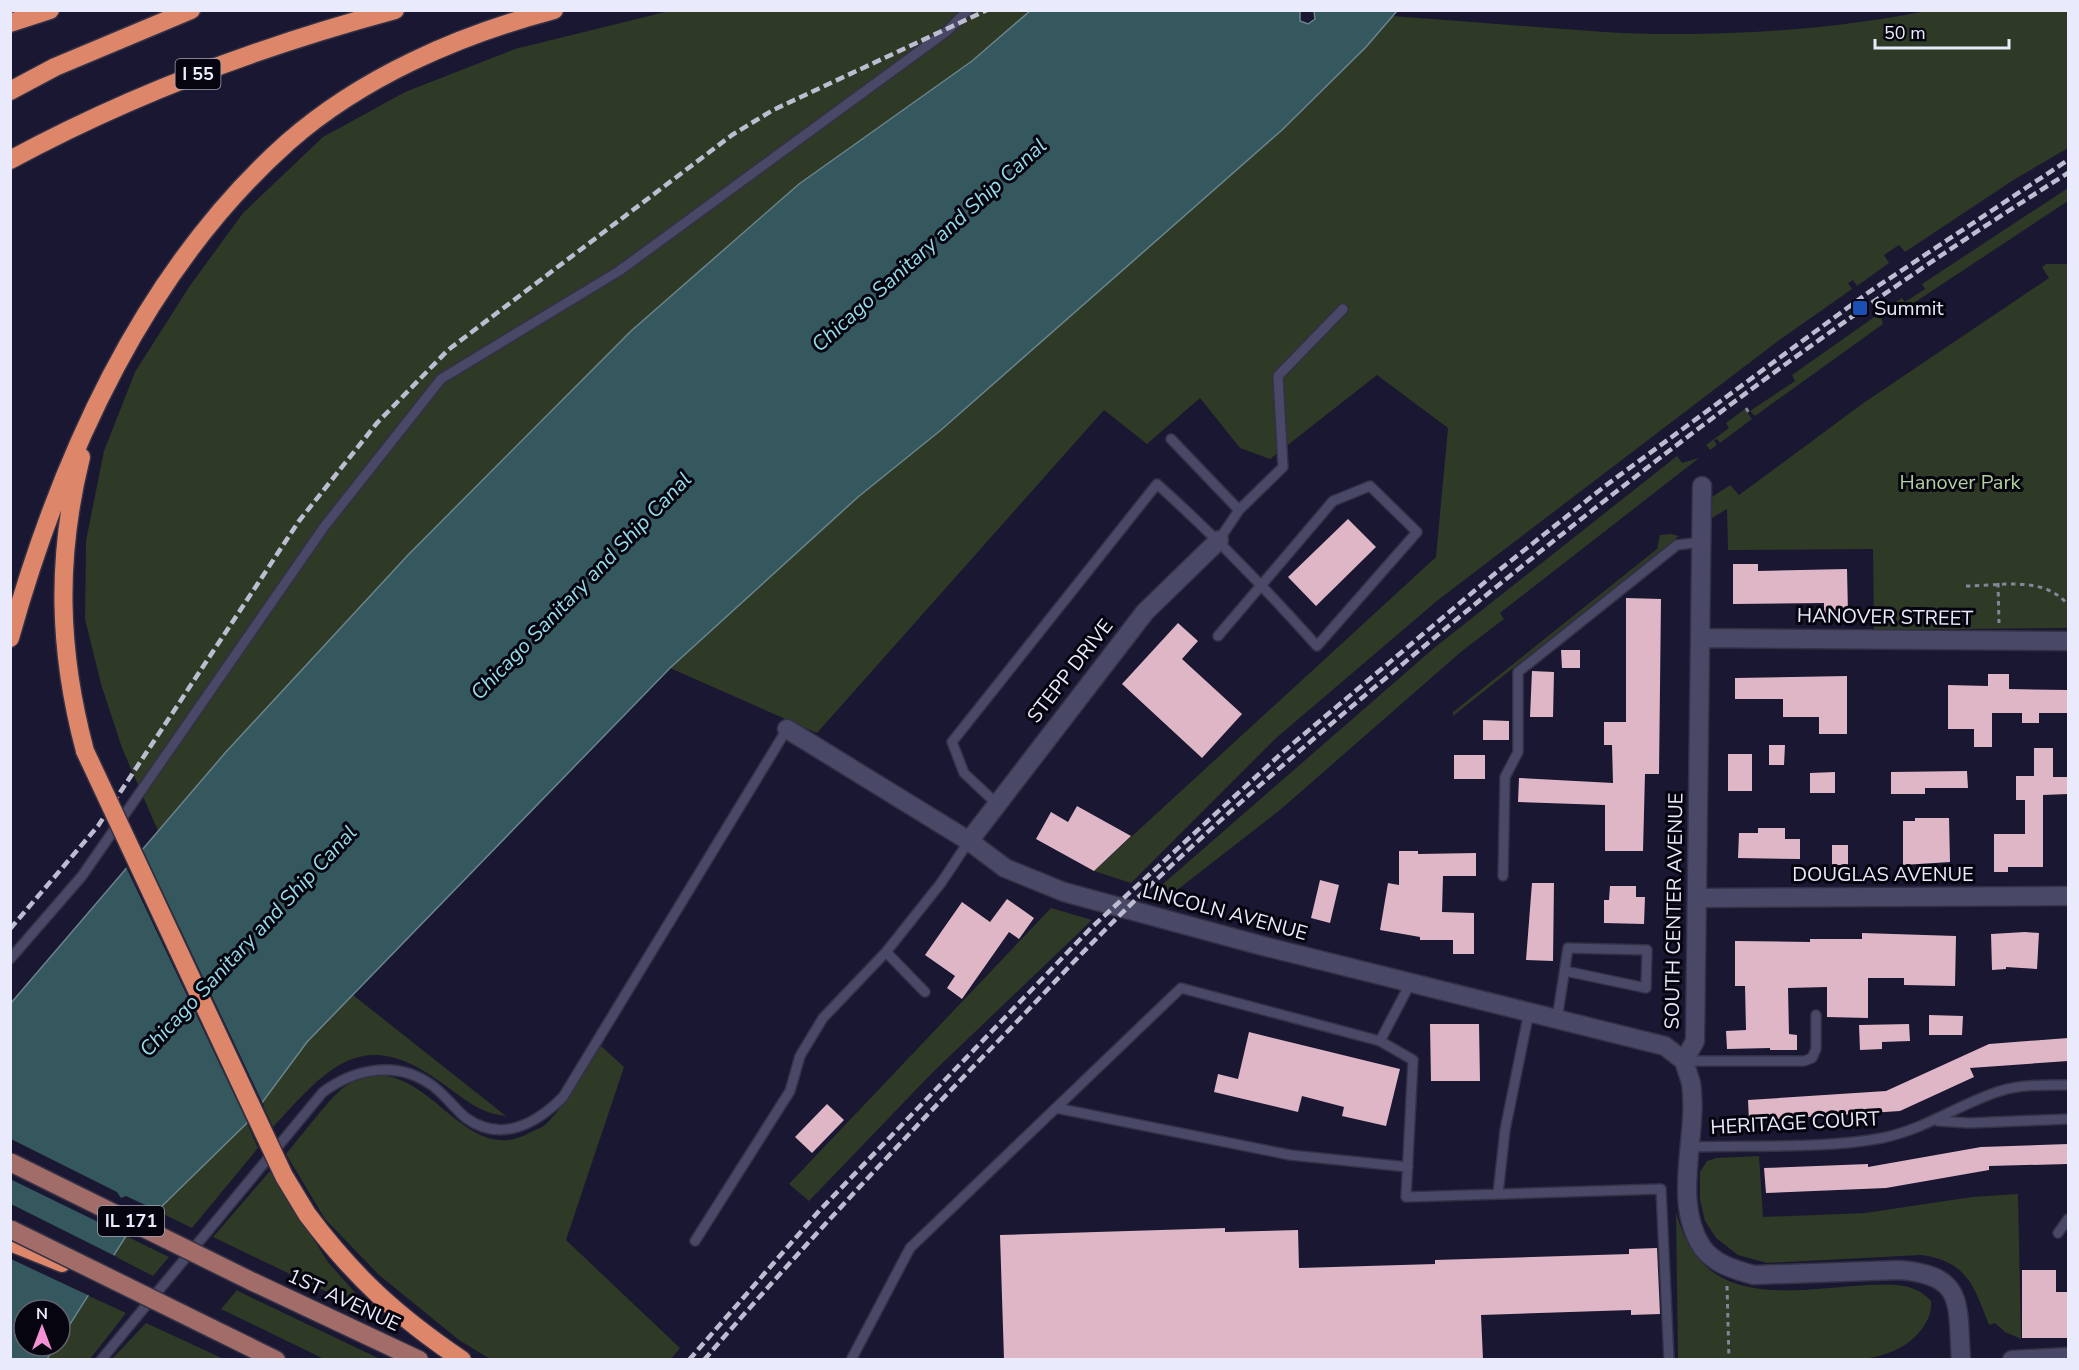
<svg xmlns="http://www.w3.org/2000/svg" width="2079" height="1370" font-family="'Nunito Sans',sans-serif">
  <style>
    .green { fill: #2e3926 }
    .water { fill: #35585f; stroke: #6b848e; stroke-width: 1.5 }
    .pier { fill: #191731 }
    .building { fill: #deb6c6 }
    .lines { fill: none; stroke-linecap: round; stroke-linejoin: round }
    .lane-casing { stroke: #333146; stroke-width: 12 }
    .street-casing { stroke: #333146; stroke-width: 21 }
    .secondary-casing { stroke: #333146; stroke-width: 21 }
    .primary-casing { stroke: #333146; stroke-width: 21 }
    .highway-casing { stroke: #333146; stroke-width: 21 }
    .path { stroke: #84849a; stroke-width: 3; stroke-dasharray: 4.5 4.5; stroke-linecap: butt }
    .lane { stroke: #494866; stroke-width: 9 }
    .street { stroke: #494866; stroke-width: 18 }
    .secondary { stroke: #494866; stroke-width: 18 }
    .primary { stroke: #a26d68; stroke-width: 18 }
    .highway { stroke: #de866a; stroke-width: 18 }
    .rail { stroke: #bdbdd1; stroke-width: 4.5; stroke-dasharray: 9 4.5; stroke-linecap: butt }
    .primary-bridge-casing { stroke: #333146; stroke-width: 21; stroke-linecap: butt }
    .highway-bridge-casing { stroke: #333146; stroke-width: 21; stroke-linecap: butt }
    .primary-bridge { stroke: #a26d68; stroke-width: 18 }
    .highway-bridge { stroke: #de866a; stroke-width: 18 }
    .transit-dot { fill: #1a4fb4; stroke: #06050f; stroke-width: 2 }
    .labels { text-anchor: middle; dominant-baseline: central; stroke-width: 6; stroke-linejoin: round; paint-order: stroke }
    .shield { fill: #06050f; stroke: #a5a5b5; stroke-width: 1.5 }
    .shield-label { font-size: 18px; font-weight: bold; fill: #e9eafc }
    .poi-label { font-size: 20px; fill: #e9eafc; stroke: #06050f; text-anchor: start }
    .park-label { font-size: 20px; fill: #b3d0a0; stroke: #06050f }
    .street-label { font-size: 20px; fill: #e9eafc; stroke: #06050f }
    .water-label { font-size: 21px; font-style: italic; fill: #95dbe8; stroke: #06050f }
  </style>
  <rect width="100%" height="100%" fill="#191731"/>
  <path class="green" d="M 669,11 L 1030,11 L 972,61 L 799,184 L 631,331 L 408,555 L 225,753 L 158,831 L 122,748 L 101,684 L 85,619 L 86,541 L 104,451 L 135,372 L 189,287 L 243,213 L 323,137 L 405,92 L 515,49 Z
    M 1926,11 L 2068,11 L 2068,148 L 2015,179 L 1905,252 L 1899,245 L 1884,255 L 1889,263 L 1857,286 L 1853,280 L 1848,283 L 1852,289 L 1778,341 L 1438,600 L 1275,739 L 1131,883 L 1094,871 L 1436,557 L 1448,428 L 1377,375 L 1270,459 L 1240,448 L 1200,398 L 1147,444 L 1104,410 L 817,733 L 670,668 L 858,497 L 941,430 L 1282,130 L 1366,47 L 1392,16 C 1463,21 1534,27 1605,32 C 1706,38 1827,31 1926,11 Z
    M 2068,188 L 2068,201 L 1891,318 L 1885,309 L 1902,298 L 1905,302 L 1925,289 L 1922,284 Z
    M 2046,264 L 2068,264 L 2068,628 L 1874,630 L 1873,549 L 1728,550 L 1727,509 L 1712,518 L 1712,497 L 1730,485 L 1739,495 L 1862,404 L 2049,278 L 2042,267 Z
    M 1880,313 L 1883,324 L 1755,416 L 1750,411 L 1795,381 L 1792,375 Z
    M 1745,409 L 1752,419 L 1720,443 L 1717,439 L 1714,440 L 1717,445 L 1710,450 L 1706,445 L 1729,428 L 1726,423 Z
    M 1677,456 L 1682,463 L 1699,458 L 1500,613 L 1504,619 L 1462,651 L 1280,810 L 1172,894 L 1156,890 L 1434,648 Z
    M 1671,534 L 1679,536 L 1453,716 L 1453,712 L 1463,704 L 1657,549 L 1660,535 Z
    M 1051,908 L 1092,920 L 932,1073 L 809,1201 L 789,1184 Z
    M 353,995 L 506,1116 C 480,1113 467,1101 446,1086 C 364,1024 331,1064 273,1127 L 262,1103 L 307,1042 Z
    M 601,1046 L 624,1067 L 566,1240 L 680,1348 L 671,1359 L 490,1359 L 459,1340 L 379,1275 L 325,1219 L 286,1154 C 299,1139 333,1093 347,1085 C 423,1040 460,1172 529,1133 C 535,1130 544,1127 548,1122 C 569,1100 584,1071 601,1046 Z
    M 247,1123 L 258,1148 L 192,1228 L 157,1211 Z
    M 1759,1156 L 1763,1217 L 1865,1213 L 1972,1197 L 2018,1194 L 2021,1339 L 2005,1332 L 1995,1323 L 1989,1325 C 1974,1286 1967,1261 1921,1255 L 1767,1263 L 1738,1255 L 1716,1238 L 1705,1221 L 1700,1200 L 1700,1172 L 1707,1161 L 1717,1158 Z
    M 270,1171 L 328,1262 L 375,1315 L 213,1237 Z
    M 1676,1212 C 1702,1311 1787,1290 1867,1285 C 1891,1284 1914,1282 1931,1301 C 1932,1313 1928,1321 1921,1330 C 1891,1370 1822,1360 1779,1360 C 1745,1360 1711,1360 1678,1359 Z
    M 126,1236 L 169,1257 L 153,1276 L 114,1256 Z
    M 237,1290 L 240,1292 L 380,1359 L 324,1359 L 221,1309 Z
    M 89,1296 L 126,1313 L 90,1359 L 47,1360 L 56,1346 L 60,1346 L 60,1340 Z
    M 146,1323 L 224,1359 L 112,1359 Z"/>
  <path class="water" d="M 1300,10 L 1300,21 L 1308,24 L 1315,19 L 1314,11 L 1397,11 L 1366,47 L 1282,130 L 941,430 L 858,497 L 670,668 L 307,1042 L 247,1123 L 157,1211 L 126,1236 L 60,1340 L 60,1310 L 24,1310 L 24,1346 L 56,1346 L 47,1359 L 11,1360 L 11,1003 L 225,753 L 408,555 L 631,331 L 799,184 L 972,61 L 1030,11 Z"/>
  <path class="pier" d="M 141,846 L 264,1106 L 249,1126 L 125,865 Z
    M 11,1139 L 117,1192 L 121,1198 L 126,1196 L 160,1212 L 129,1237 L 10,1179 Z
    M 11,1204 L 117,1257 L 92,1297 L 11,1259 Z"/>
  <path class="building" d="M 1348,519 L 1376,547 L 1316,606 L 1288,577 Z
    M 1733,564 L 1758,564 L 1758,571 L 1847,569 L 1848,613 L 1824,613 L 1824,603 L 1733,604 Z
    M 1626,598 L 1661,599 L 1659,774 L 1645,774 L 1643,851 L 1605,851 L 1605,805 L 1518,802 L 1519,778 L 1613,783 L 1612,745 L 1604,745 L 1604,722 L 1626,722 Z
    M 1178,623 L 1198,641 L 1182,659 L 1242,714 L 1202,758 L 1122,684 Z
    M 1561,650 L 1580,650 L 1580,668 L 1562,668 Z
    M 1532,671 L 1554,672 L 1553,717 L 1530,717 Z
    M 1988,674 L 2009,674 L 2009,689 L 2068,690 L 2068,713 L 2039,713 L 2039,723 L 2022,723 L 2022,713 L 1992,713 L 1992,747 L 1974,747 L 1974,729 L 1948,729 L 1948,685 L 1988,686 Z
    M 1847,676 L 1847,734 L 1819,734 L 1819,717 L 1783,717 L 1783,699 L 1735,699 L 1735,678 Z
    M 1483,720 L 1509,721 L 1509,740 L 1483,740 Z
    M 1769,745 L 1785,745 L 1784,765 L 1769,765 Z
    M 2034,748 L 2053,748 L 2053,777 L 2068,777 L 2068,794 L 2043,795 L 2043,867 L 2008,867 L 2008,872 L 1994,872 L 1994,834 L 2025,834 L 2025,800 L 2016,800 L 2016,776 L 2034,776 Z
    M 1728,754 L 1752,754 L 1752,791 L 1728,791 Z
    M 1454,755 L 1485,755 L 1485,779 L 1454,779 Z
    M 1967,771 L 1968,788 L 1925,788 L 1925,794 L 1891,794 L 1891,772 Z
    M 1835,772 L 1835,793 L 1810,793 L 1810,773 Z
    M 1077,806 L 1131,836 L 1094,871 L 1036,839 L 1051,812 L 1068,822 Z
    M 1915,818 L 1949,818 L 1950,862 L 1903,865 L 1903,821 L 1915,821 Z
    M 1758,828 L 1785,828 L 1785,839 L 1800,839 L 1800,859 L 1738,858 L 1739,833 L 1758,833 Z
    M 1832,845 L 1848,845 L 1848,865 L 1832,865 Z
    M 1399,851 L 1418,851 L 1418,854 L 1476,853 L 1476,876 L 1443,876 L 1442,912 L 1474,913 L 1474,954 L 1453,954 L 1453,940 L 1420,940 L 1420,937 L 1380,930 L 1388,883 L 1399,885 Z
    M 1320,880 L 1339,885 L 1330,923 L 1311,918 Z
    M 1532,883 L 1554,883 L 1553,961 L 1526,960 Z
    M 1610,886 L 1636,886 L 1636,897 L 1645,897 L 1644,924 L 1604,923 L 1604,900 L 1609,900 Z
    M 1007,899 L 1034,918 L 1019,939 L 1009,932 L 962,999 L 947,988 L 955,976 L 925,955 L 962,902 L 990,922 Z
    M 2025,932 L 2039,933 L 2037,969 L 2006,967 L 2006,969 L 1992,970 L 1991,934 Z
    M 1862,933 L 1956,936 L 1955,986 L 1904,985 L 1904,978 L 1868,978 L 1868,1018 L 1827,1017 L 1827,987 L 1788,988 L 1789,1034 L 1797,1035 L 1797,1050 L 1770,1050 L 1770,1048 L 1727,1049 L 1726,1031 L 1746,1030 L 1745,986 L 1735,986 L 1735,941 L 1810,942 L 1810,939 L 1862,939 Z
    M 1929,1015 L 1963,1016 L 1962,1035 L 1929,1035 Z
    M 1430,1024 L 1479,1024 L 1480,1081 L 1431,1081 Z
    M 1909,1024 L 1910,1041 L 1882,1042 L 1882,1049 L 1860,1050 L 1859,1025 Z
    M 1249,1032 L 1400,1069 L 1386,1126 L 1342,1116 L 1344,1107 L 1302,1096 L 1298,1112 L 1214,1092 L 1218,1074 L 1238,1079 Z
    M 2068,1038 L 2068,1061 L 1970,1068 L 1974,1077 L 1900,1111 L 1749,1121 L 1748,1100 L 1886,1091 L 1989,1044 Z
    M 827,1104 L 844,1120 L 812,1153 L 795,1137 Z
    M 2068,1144 L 2068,1164 L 1989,1166 L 1989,1170 L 1886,1188 L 1766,1193 L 1764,1168 L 1868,1164 L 1868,1167 L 1981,1147 Z
    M 1225,1228 L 1225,1232 L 1298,1230 L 1299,1268 L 1435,1264 L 1435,1260 L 1629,1254 L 1629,1249 L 1657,1248 L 1660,1314 L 1631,1315 L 1631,1310 L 1481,1315 L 1483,1359 L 1004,1359 L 1000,1235 Z
    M 2022,1270 L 2056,1270 L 2056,1292 L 2068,1292 L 2068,1338 L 2022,1338 Z"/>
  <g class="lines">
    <defs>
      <path id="lane" d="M 1171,439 L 1239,510
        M 1219,540 L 1239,510 L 1283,467 L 1278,376 L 1343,309
        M 997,804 L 964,773 L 952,742 L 1157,484 C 1214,535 1266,589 1317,646 L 1417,532 L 1370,486 L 1333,501 L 1218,636
        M 1503,876 L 1505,777 L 1518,752 L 1518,672 L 1677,545 L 1701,542
        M 886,952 L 925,992
        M 10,959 L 82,876 L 324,527 L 441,379 L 619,271 L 947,31 L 968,10
        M 1557,1019 L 1568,948 L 1647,950 L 1646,988 L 1565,971
        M 1380,1041 L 1411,982
        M 1684,1061 L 1804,1061 L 1812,1058 L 1816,1049 L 1816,1015
        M 1056,1108 L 1290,1155 L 1408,1167
        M 1938,1121 L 1969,1123 L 2068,1119
        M 1690,1147 C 1750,1145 1824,1149 1882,1138 C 1926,1129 1959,1104 2000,1091 C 2022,1084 2046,1085 2068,1085
        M 1498,1194 L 1505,1130 L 1529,1012
        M 2058,1233 L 2068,1219
        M 695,1241 L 790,1091 L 800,1056 L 823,1018 L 886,952 L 941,883 L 969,841
        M 101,1360 L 323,1092 C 356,1068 398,1060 433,1086 C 445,1095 454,1108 466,1118 C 501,1143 536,1124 563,1097 L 787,729
        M 851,1360 L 910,1248 L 1181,988 L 1380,1041 L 1413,1060 L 1406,1197 L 1661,1189 L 1669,1360"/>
      <path id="street" d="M 1702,486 L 1695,1041 L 1684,1061 C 1686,1068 1689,1076 1691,1083 C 1699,1134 1671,1200 1702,1247 C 1714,1264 1735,1270 1754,1275 L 1899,1270 C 1966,1275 1957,1304 1961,1360
        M 1701,638 L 2068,641
        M 787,729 L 969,841 L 1005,868 L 1064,892 L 1263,946 L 1665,1046 L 1684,1061
        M 969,841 L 1145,612 L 1219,540
        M 1697,898 L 2068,896"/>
      <path id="secondary" d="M 2012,1360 L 2068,1357"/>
      <path id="primary" d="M 251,1281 L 419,1360
        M 211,1328 L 276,1360"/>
      <path id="highway" d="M 10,23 L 50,10
        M 10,91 L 55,67 L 191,10
        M 10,160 C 132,94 261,46 395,10
        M 81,457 C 56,558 58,650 85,751
        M 10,638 C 61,456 144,270 288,142 C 362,77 459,35 554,10
        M 307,1214 C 354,1277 397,1316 462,1360
        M 10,1242 L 62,1263"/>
    </defs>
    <use href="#lane" class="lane-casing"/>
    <use href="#street" class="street-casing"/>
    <use href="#secondary" class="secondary-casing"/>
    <use href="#primary" class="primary-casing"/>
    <use href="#highway" class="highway-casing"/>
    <path class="path" d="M 1878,305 L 1886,316
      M 1746,408 L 1749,413
      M 1998,583 L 1999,623
      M 1966,586 C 2000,586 2044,575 2068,605
      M 1727,1286 L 1729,1360"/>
    <use href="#lane" class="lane"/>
    <use href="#street" class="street"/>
    <use href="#secondary" class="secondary"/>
    <use href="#primary" class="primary"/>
    <use href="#highway" class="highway"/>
    <path class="rail" d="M 10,929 L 98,826 L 299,521 L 377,423 L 448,350 L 732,135 L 773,110 L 987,10
      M 689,1360 L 819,1211 L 1091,928 L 1284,751 L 1498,571 L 1605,486 L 1869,292 L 2068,160
      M 704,1360 C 802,1247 903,1139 1007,1032 C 1039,999 1070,965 1102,933 C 1213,821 1336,719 1457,619 C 1652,459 1854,307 2068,173"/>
    <defs>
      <path id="primary-bridge" d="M 10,1162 L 251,1281
        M 10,1229 L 211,1328"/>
      <path id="highway-bridge" d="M 85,751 L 284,1176 L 307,1214"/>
    </defs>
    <use href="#primary-bridge" class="primary-bridge-casing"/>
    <use href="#highway-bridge" class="highway-bridge-casing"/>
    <use href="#primary-bridge" class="primary-bridge"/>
    <use href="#highway-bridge" class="highway-bridge"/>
  </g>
  <rect class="transit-dot" x="1852" y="300" width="16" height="16" rx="3"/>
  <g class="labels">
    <g class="shield">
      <rect x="175.5" y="59" width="45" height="30" rx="4.5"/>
      <rect x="98" y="1206" width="66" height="30" rx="4.5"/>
    </g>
    <g class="shield-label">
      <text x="198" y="74">I 55</text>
      <text x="131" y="1221">IL 171</text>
    </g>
    <g class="poi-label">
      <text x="1874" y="308">Summit</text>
    </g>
    <g class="park-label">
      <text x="1960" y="482">Hanover Park</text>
    </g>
    <g class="street-label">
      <text transform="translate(1885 617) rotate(1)">HANOVER STREET</text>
      <text transform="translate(1070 671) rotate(-52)">STEPP DRIVE</text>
      <text x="1883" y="874">DOUGLAS AVENUE</text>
      <text transform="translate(1674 911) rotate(-89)">SOUTH CENTER AVENUE</text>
      <text transform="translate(1225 912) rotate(15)">LINCOLN AVENUE</text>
      <text transform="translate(1795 1123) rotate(-3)">HERITAGE COURT</text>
      <text transform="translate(344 1300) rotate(25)">1ST AVENUE</text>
    </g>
    <g class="water-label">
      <text transform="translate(929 245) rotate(-42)">Chicago Sanitary and Ship Canal</text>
      <text transform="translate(581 586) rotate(-46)">Chicago Sanitary and Ship Canal</text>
      <text transform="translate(248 941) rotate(-47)">Chicago Sanitary and Ship Canal</text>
    </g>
  </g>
  <rect width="2079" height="1370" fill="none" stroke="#e9eafc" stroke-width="24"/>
  <g transform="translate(42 1328)"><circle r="28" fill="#06050f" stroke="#61616e" stroke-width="1.5"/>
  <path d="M0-4.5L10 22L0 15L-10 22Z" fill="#f491d4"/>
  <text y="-9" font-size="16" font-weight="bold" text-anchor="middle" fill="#e9eafc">N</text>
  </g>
  <path d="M1875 39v9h134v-9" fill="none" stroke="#e9eafc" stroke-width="3"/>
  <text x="1884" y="39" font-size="18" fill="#e9eafc" stroke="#06050f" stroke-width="4.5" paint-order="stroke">50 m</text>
</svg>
